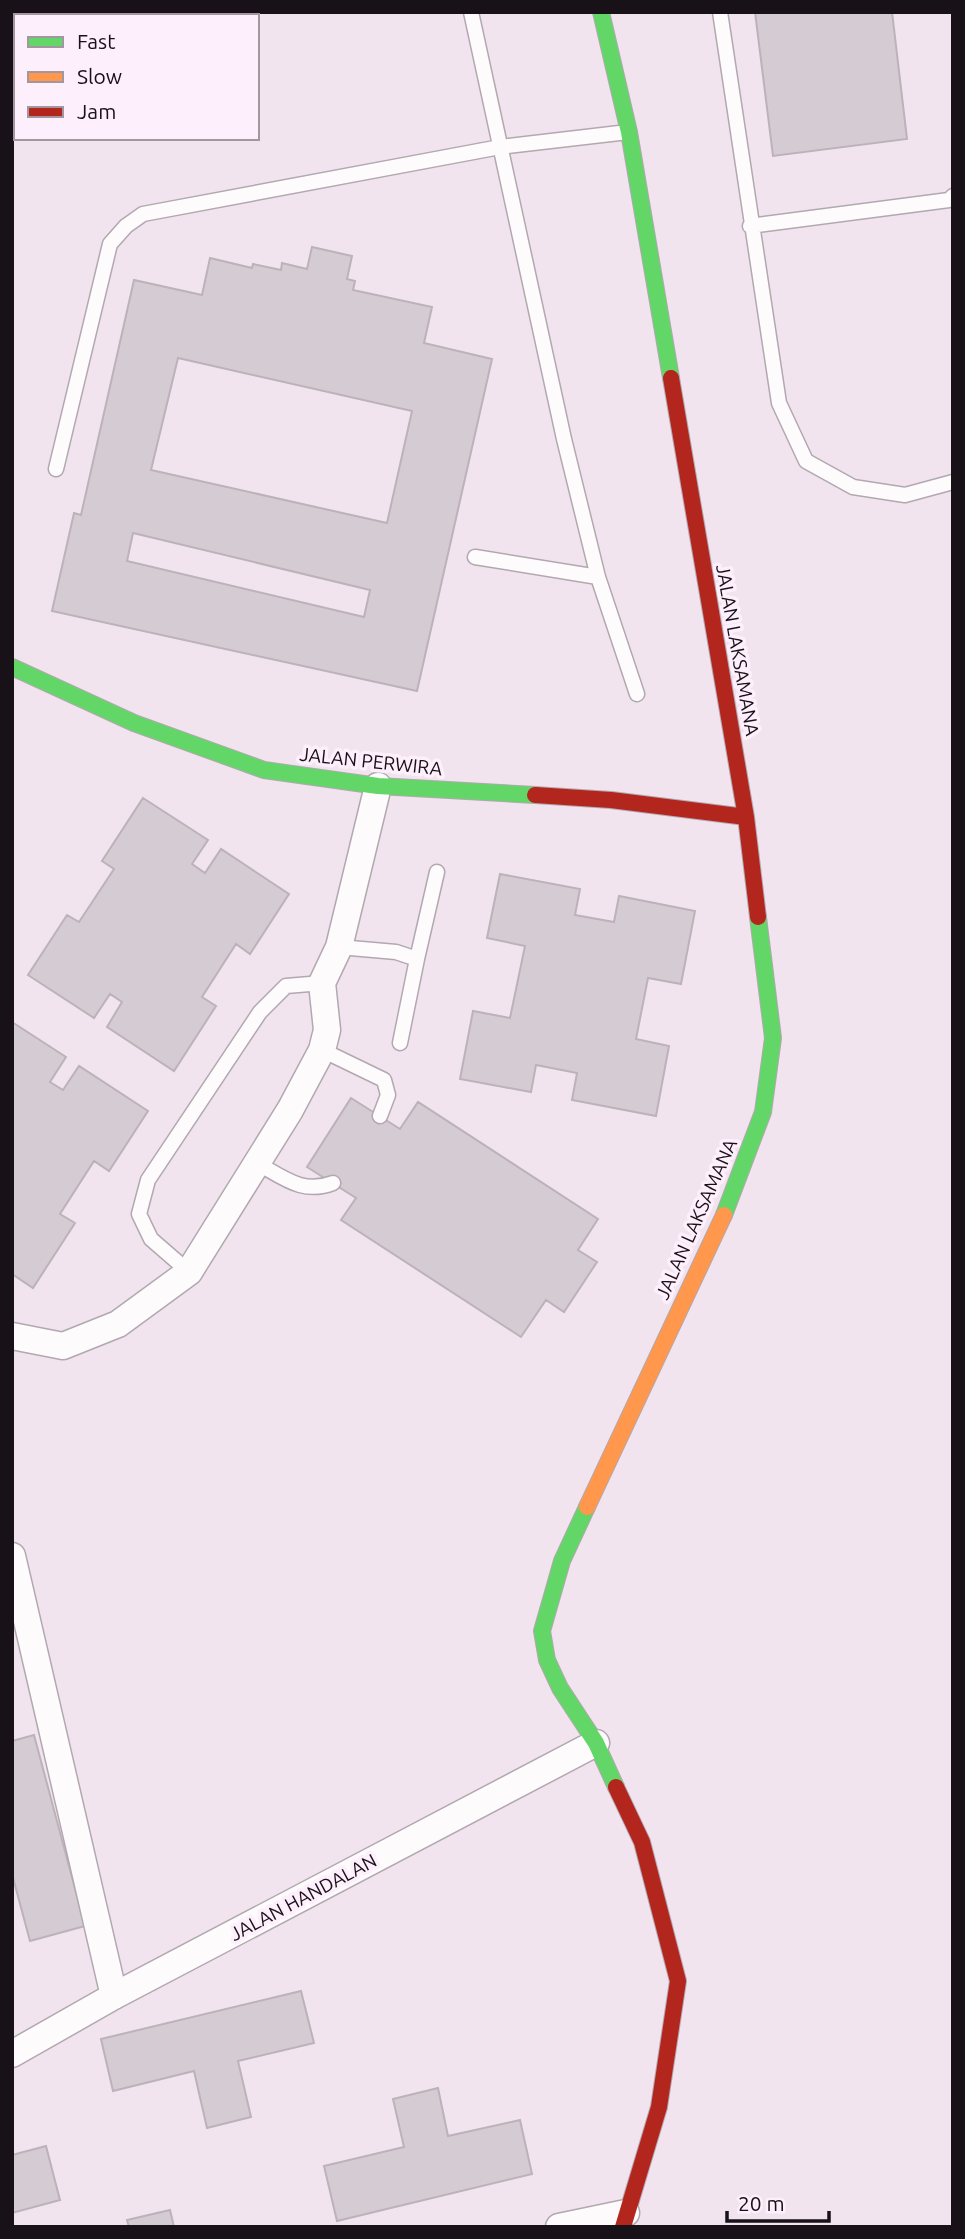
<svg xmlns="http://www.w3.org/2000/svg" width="965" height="2239" font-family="Ubuntu,sans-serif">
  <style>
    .building { fill: #d5cbd3; stroke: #bcb2ba; stroke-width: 2; fill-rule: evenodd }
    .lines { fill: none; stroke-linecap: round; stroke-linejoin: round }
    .lane-casing { stroke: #b2a8b0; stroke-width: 17 }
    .street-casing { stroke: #b2a8b0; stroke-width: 29 }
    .fast-casing { stroke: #b2a8b0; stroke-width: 18 }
    .slow-casing { stroke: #b2a8b0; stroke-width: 18 }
    .jam-casing { stroke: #b2a8b0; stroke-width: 18 }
    .lane { stroke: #fdfbfc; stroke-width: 14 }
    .street { stroke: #fdfbfc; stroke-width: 26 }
    .fast { stroke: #63d668; stroke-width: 16 }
    .slow { stroke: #ff974d; stroke-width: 16 }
    .jam { stroke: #b3261e; stroke-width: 16 }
    .labels { text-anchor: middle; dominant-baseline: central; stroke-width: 7; stroke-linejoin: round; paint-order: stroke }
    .street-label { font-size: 19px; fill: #191118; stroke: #fdeffb }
  </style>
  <rect width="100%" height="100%" fill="#f1e4ee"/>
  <path class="building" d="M 755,12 L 892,12 L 907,139 L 773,156 Z
    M 312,247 L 352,256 L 347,279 L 355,281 L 353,290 L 432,307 L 424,343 L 492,359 L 417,691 L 52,611 L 74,513 L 81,515 L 134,280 L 202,295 L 210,258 L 252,268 L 253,264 L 281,270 L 282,263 L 307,269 ZM 178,358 L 412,411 L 387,523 L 151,470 ZM 133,533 L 370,590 L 364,617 L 127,561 Z
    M 143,798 L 208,840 L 192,864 L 205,873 L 221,849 L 289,894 L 250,954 L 236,944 L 202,997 L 216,1006 L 174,1071 L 107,1027 L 122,1002 L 110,994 L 94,1018 L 28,975 L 67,915 L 79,922 L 114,869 L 102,861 Z
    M 500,874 L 580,889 L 575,915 L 614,922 L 619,896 L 695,911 L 681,984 L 648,978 L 636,1039 L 669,1046 L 656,1116 L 572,1100 L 577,1073 L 536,1065 L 531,1092 L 460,1079 L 473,1011 L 510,1018 L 525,946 L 487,938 Z
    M 12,1022 L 66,1057 L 50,1082 L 63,1090 L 79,1066 L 148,1111 L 109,1171 L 94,1161 L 60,1214 L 75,1223 L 33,1288 L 12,1274 Z
    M 351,1098 L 400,1129 L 418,1102 L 598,1219 L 578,1250 L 597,1262 L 564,1312 L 546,1300 L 521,1337 L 341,1220 L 356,1198 L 307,1167 Z
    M 34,1735 L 85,1926 L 30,1941 L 12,1874 L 12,1741 Z
    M 301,1991 L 314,2043 L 238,2061 L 251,2117 L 207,2128 L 194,2071 L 113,2091 L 101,2039 Z
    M 438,2088 L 448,2136 L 520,2120 L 532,2174 L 337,2221 L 324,2166 L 404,2147 L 393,2099 Z
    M 46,2146 L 60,2200 L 12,2213 L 12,2155 Z
    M 170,2210 L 174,2227 L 129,2227 L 127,2220 Z"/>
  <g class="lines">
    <defs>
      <path id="lane" d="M 471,12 L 564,439 L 598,577 L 637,694
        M 720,12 L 779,403 L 806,461 L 853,487 L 905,495 L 953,482
        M 750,226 L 949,200 L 953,196
        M 56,469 L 110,244 L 126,226 L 143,214 L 500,147 L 628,132
        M 475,557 L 598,577
        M 339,947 L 396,952 L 417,959 L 437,872
        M 400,1043 L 417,959
        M 322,1050 L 384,1080 L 388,1095 L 380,1116
        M 255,1162 C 283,1177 302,1195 333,1183
        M 189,1272 L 151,1239 L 139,1214 L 148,1180 L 260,1012 L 286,986 L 322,983"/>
      <path id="street" d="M 12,1336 L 63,1346 L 118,1324 L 189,1272 L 290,1110 L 322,1050 L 327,1030 L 322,983 L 339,947 L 378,786
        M 12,1556 L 114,1996
        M 12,2054 L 114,1996 L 596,1743
        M 559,2227 L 626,2213"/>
      <path id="fast" d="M 601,12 L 629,132 L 671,378
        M 12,667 L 134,723 L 264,770 L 378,786 L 535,795
        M 724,1215 L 763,1112 L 773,1038 L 758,917
        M 587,1507 L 562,1561 L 542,1631 L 547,1660 L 560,1688 L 596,1743 L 616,1787"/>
      <path id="slow" d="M 587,1507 L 724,1215"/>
      <path id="jam" d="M 671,378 L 746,817 L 758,917
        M 535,795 L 611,800 L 746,817
        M 616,1787 L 642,1842 L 678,1981 L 659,2107 L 623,2227"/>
    </defs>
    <use href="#lane" class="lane-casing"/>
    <use href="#street" class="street-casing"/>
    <use href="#fast" class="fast-casing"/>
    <use href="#slow" class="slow-casing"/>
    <use href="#jam" class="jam-casing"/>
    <use href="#lane" class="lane"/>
    <use href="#street" class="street"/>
    <use href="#fast" class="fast"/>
    <use href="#slow" class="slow"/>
    <use href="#jam" class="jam"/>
  </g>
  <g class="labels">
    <g class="street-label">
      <text transform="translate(738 650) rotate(80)">JALAN LAKSAMANA</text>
      <text transform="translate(371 761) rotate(6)">JALAN PERWIRA</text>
      <text transform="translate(696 1219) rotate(-66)">JALAN LAKSAMANA</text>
      <text transform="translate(303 1897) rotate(-28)">JALAN HANDALAN</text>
    </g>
  </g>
  <rect width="965" height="2239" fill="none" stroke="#191118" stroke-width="28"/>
  <rect x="14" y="14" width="245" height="126" fill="#fdeffb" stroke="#a296a0" stroke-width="2"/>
  <rect x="28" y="37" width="35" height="10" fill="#63d668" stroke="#a296a0" stroke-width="2"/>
  <text x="77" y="49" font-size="21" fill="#191118">Fast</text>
  <rect x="28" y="72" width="35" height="10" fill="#ff974d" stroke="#a296a0" stroke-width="2"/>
  <text x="77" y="84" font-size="21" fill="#191118">Slow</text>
  <rect x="28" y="107" width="35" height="10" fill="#b3261e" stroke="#a296a0" stroke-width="2"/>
  <text x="77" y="119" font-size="21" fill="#191118">Jam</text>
  <path d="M727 2211v10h102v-10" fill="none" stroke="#191118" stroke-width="3.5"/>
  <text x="738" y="2211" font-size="21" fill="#191118" stroke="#fdeffb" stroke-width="5" paint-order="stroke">20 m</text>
</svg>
